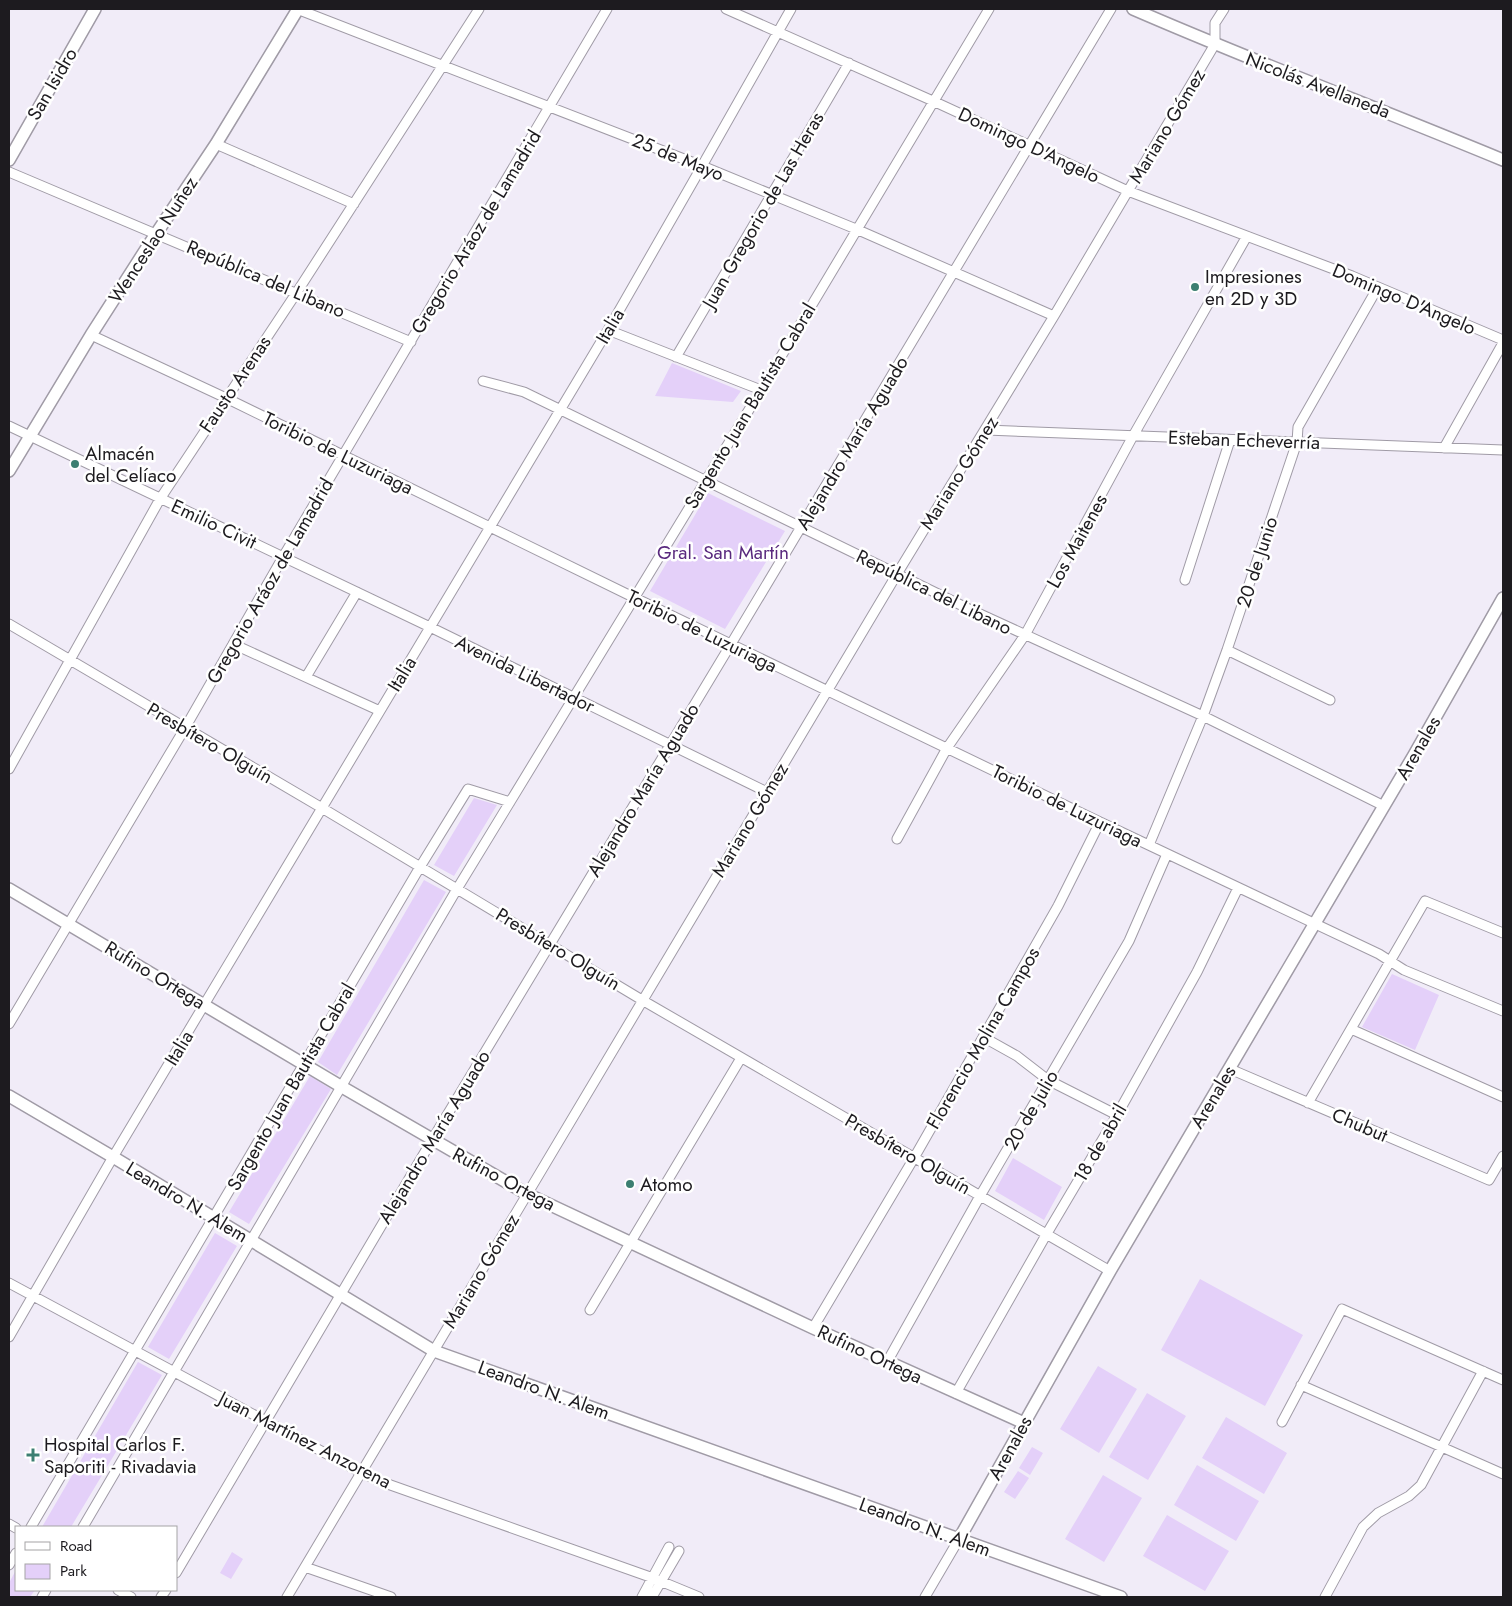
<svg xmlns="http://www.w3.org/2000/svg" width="1512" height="1606" font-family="Jost,sans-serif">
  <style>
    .green { fill: #e4d0f9 }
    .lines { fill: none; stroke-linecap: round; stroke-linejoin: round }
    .minor-casing { stroke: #a09ba6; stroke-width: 11 }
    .tertiary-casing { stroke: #a09ba6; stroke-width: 14 }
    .minor { stroke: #fff; stroke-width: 9 }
    .tertiary { stroke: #fff; stroke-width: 11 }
    .poi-dot { fill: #3c7f71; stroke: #fff; stroke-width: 2 }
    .labels { text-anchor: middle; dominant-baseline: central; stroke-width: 5; stroke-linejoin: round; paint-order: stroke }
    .street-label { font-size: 19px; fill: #1d1b1f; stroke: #fff }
    .poi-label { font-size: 19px; fill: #1d1b1f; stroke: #fff; text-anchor: start }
    .park-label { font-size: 19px; fill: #59297e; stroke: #fff }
  </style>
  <rect width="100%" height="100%" fill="#f1ecf8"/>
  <path class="green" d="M 672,363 L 741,391 L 733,402 L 655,396 Z
    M 708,493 L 785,531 L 725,629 L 650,591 Z
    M 474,798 L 497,805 L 454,876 L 434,865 Z
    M 424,880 L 446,892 L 337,1075 L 318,1062 Z
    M 1392,974 L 1439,995 L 1415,1050 L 1362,1027 Z
    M 310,1076 L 331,1089 L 249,1224 L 229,1212 Z
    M 1013,1158 L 1062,1187 L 1044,1220 L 995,1191 Z
    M 215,1233 L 237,1246 L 169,1359 L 148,1347 Z
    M 1200,1279 L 1303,1335 L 1265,1406 L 1161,1350 Z
    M 138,1362 L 162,1375 L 71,1527 L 42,1527 Z
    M 1098,1366 L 1137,1389 L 1099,1453 L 1060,1429 Z
    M 1147,1393 L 1186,1416 L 1148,1480 L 1109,1457 Z
    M 1226,1417 L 1287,1453 L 1264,1494 L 1202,1458 Z
    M 1032,1447 L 1043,1453 L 1030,1475 L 1019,1468 Z
    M 1197,1465 L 1259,1501 L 1236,1541 L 1174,1505 Z
    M 1018,1471 L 1029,1478 L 1015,1499 L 1004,1492 Z
    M 1103,1475 L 1142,1498 L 1104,1562 L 1065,1539 Z
    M 1167,1515 L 1229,1551 L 1205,1591 L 1143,1556 Z
    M 232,1552 L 243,1559 L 231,1579 L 220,1573 Z
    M 16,1570 L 16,1590 L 35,1590 L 30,1597 L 9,1597 L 9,1583 Z"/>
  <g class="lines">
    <defs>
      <path id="minor" d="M 297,9 L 702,166 L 856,229 L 1054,316
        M 726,9 L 933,101 L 1128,191 L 1352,276 L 1503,340
        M 216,144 L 354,204
        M 9,172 L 411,342
        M 608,330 L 761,390
        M 91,335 L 226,398 L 633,597 L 1100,822 L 1379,954 L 1404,970 L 1503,1011
        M 676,357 L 849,63
        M 483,381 L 524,392 L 967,608 L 1203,716 L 1384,806
        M 9,426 L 430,627 L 767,792
        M 986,430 L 1503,450
        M 1444,448 L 1503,343
        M 1185,580 L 1230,440
        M 9,624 L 322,808 L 642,1000 L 1110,1271
        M 233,644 L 380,711
        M 1227,650 L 1330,700
        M 306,677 L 357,592
        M 9,769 L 160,499 L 297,292 L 479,9
        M 897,839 L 947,748 L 1025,635 L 1133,436 L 1247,236
        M 1149,845 L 1203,716 L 1227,650 L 1297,442 L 1298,427 L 1378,287
        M 9,1024 L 185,728 L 283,557 L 607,9
        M 1351,1029 L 1503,1097
        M 983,1037 L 1017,1056 L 1048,1080 L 1117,1115
        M 1230,1069 L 1489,1180 L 1503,1156
        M 1308,1103 L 1425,901 L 1503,933
        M 9,1283 L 362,1473 L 382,1482 L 653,1578 L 699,1597
        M 590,1310 L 741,1058
        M 813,1328 L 914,1158 L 1058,906 L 1100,822
        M 9,1337 L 113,1157 L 608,330 L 702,166 L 791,9
        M 887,1362 L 980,1196 L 1129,941 L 1167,854
        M 1301,1385 L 1503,1474
        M 956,1393 L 1046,1235 L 1117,1115 L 1197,972 L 1238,888
        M 1282,1422 L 1342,1309 L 1503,1380
        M 9,1524 L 16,1528
        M 31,1527 L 420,867 L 468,789 L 510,802
        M 83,1527 L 457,889 L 761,390 L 989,9
        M 9,1565 L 16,1553
        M 305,1567 L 391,1597
        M 176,1573 L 432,1140 L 731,644 L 1111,9
        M 118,1590 L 131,1597
        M 42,1597 L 46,1590
        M 161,1597 L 166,1590
        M 287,1597 L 897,574 L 1054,316 L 1215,44 L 1215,23 L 1224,9
        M 642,1597 L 669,1547
        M 652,1597 L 679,1551
        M 925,1597 L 959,1539
        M 1325,1597 L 1363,1527 L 1378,1513 L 1409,1496 L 1421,1485 L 1483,1371"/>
      <path id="tertiary" d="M 1133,9 C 1255,62 1380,109 1503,160
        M 9,160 L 95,9
        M 9,471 L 91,335 L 148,246 L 216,144 L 298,9
        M 9,889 L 342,1087 L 527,1194 L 813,1328 L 1024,1423
        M 9,1096 L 113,1157 L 434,1351 L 1121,1597
        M 959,1539 L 1110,1271 L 1414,755 L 1503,598"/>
    </defs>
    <use href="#minor" class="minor-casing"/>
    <use href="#tertiary" class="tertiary-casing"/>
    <use href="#minor" class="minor"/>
    <use href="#tertiary" class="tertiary"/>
  </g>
  <g class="poi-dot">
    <circle cx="1195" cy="287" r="5"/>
    <circle cx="75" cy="464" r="5"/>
    <circle cx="630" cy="1184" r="5"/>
    <path d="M30.5 1447.5h5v5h5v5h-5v5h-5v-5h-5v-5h5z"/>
  </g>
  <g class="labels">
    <g class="street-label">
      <text transform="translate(52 84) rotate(-60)">San Isidro</text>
      <text transform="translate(1318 85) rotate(21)">Nicolás Avellaneda</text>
      <text transform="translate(1167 126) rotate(-59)">Mariano Gómez</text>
      <text transform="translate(1029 145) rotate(25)">Domingo D'Angelo</text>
      <text transform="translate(678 157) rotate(22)">25 de Mayo</text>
      <text transform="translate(763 210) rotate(-60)">Juan Gregorio de Las Heras</text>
      <text transform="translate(476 232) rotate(-59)">Gregorio Aráoz de Lamadrid</text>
      <text transform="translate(153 240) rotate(-57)">Wenceslao Nuñez</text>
      <text transform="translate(266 279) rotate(23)">República del Libano</text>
      <text transform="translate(1404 299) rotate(23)">Domingo D'Angelo</text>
      <text transform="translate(610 326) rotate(-60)">Italia</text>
      <text transform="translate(235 384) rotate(-56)">Fausto Arenas</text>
      <text transform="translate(750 406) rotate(-59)">Sargento Juan Bautista Cabral</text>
      <text transform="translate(1244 440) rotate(2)">Esteban Echeverría</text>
      <text transform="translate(852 443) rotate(-59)">Alejandro María Aguado</text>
      <text transform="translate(338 453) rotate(26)">Toribio de Luzuriaga</text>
      <text transform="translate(959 473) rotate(-58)">Mariano Gómez</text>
      <text transform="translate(214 524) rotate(25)">Emilio Civit</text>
      <text transform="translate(1077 541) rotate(-61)">Los Maitenes</text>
      <text transform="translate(1257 562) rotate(-72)">20 de Junio</text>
      <text transform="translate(270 581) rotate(-60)">Gregorio Aráoz de Lamadrid</text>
      <text transform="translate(934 592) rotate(26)">República del Libano</text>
      <text transform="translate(702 631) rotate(26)">Toribio de Luzuriaga</text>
      <text transform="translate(402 674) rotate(-59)">Italia</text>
      <text transform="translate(525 674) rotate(26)">Avenida Libertador</text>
      <text transform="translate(210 743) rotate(30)">Presbítero Olguín</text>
      <text transform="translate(1418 748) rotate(-60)">Arenales</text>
      <text transform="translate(643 790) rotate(-59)">Alejandro María Aguado</text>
      <text transform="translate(1067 806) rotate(26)">Toribio de Luzuriaga</text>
      <text transform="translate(750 820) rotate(-59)">Mariano Gómez</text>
      <text transform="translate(558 949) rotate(31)">Presbítero Olguín</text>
      <text transform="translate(155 975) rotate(31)">Rufino Ortega</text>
      <text transform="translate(983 1038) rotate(-60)">Florencio Molina Campos</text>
      <text transform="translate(179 1048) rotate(-59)">Italia</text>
      <text transform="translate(291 1087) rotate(-60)">Sargento Juan Bautista Cabral</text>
      <text transform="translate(1213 1097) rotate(-59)">Arenales</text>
      <text transform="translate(1031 1110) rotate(-60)">20 de Julio</text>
      <text transform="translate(1360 1125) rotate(23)">Chubut</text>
      <text transform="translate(434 1137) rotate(-59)">Alejandro María Aguado</text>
      <text transform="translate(1100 1143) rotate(-60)">18 de abril</text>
      <text transform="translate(908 1154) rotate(30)">Presbítero Olguín</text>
      <text transform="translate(504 1179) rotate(28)">Rufino Ortega</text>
      <text transform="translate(187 1202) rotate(31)">Leandro N. Alem</text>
      <text transform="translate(481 1271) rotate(-59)">Mariano Gómez</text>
      <text transform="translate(870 1354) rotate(25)">Rufino Ortega</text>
      <text transform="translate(544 1390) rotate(20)">Leandro N. Alem</text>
      <text transform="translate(305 1440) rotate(27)">Juan Martínez Anzorena</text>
      <text transform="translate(1010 1448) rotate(-61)">Arenales</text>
      <text transform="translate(925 1527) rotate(20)">Leandro N. Alem</text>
    </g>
    <g class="poi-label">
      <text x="1205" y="276">Impresiones<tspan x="1205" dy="22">en 2D y 3D</tspan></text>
      <text x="85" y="453">Almacén<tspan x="85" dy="22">del Celíaco</tspan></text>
      <text x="640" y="1184">Atomo</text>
      <text x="44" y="1444">Hospital Carlos F.<tspan x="44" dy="22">Saporiti - Rivadavia</tspan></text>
    </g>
    <g class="park-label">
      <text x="723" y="552">Gral. San Martín</text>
    </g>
  </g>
  <rect width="1512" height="1606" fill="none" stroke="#1d1b1f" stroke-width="20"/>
  <rect x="15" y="1526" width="162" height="65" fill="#ffffff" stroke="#a5a4a5"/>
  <rect x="25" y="1542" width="25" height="8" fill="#ffffff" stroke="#a5a4a5"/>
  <text x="60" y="1551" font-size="15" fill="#1d1b1f">Road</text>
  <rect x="25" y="1564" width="25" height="15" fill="#e4d0f9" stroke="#a5a4a5"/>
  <text x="60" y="1576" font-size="15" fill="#1d1b1f">Park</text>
</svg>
